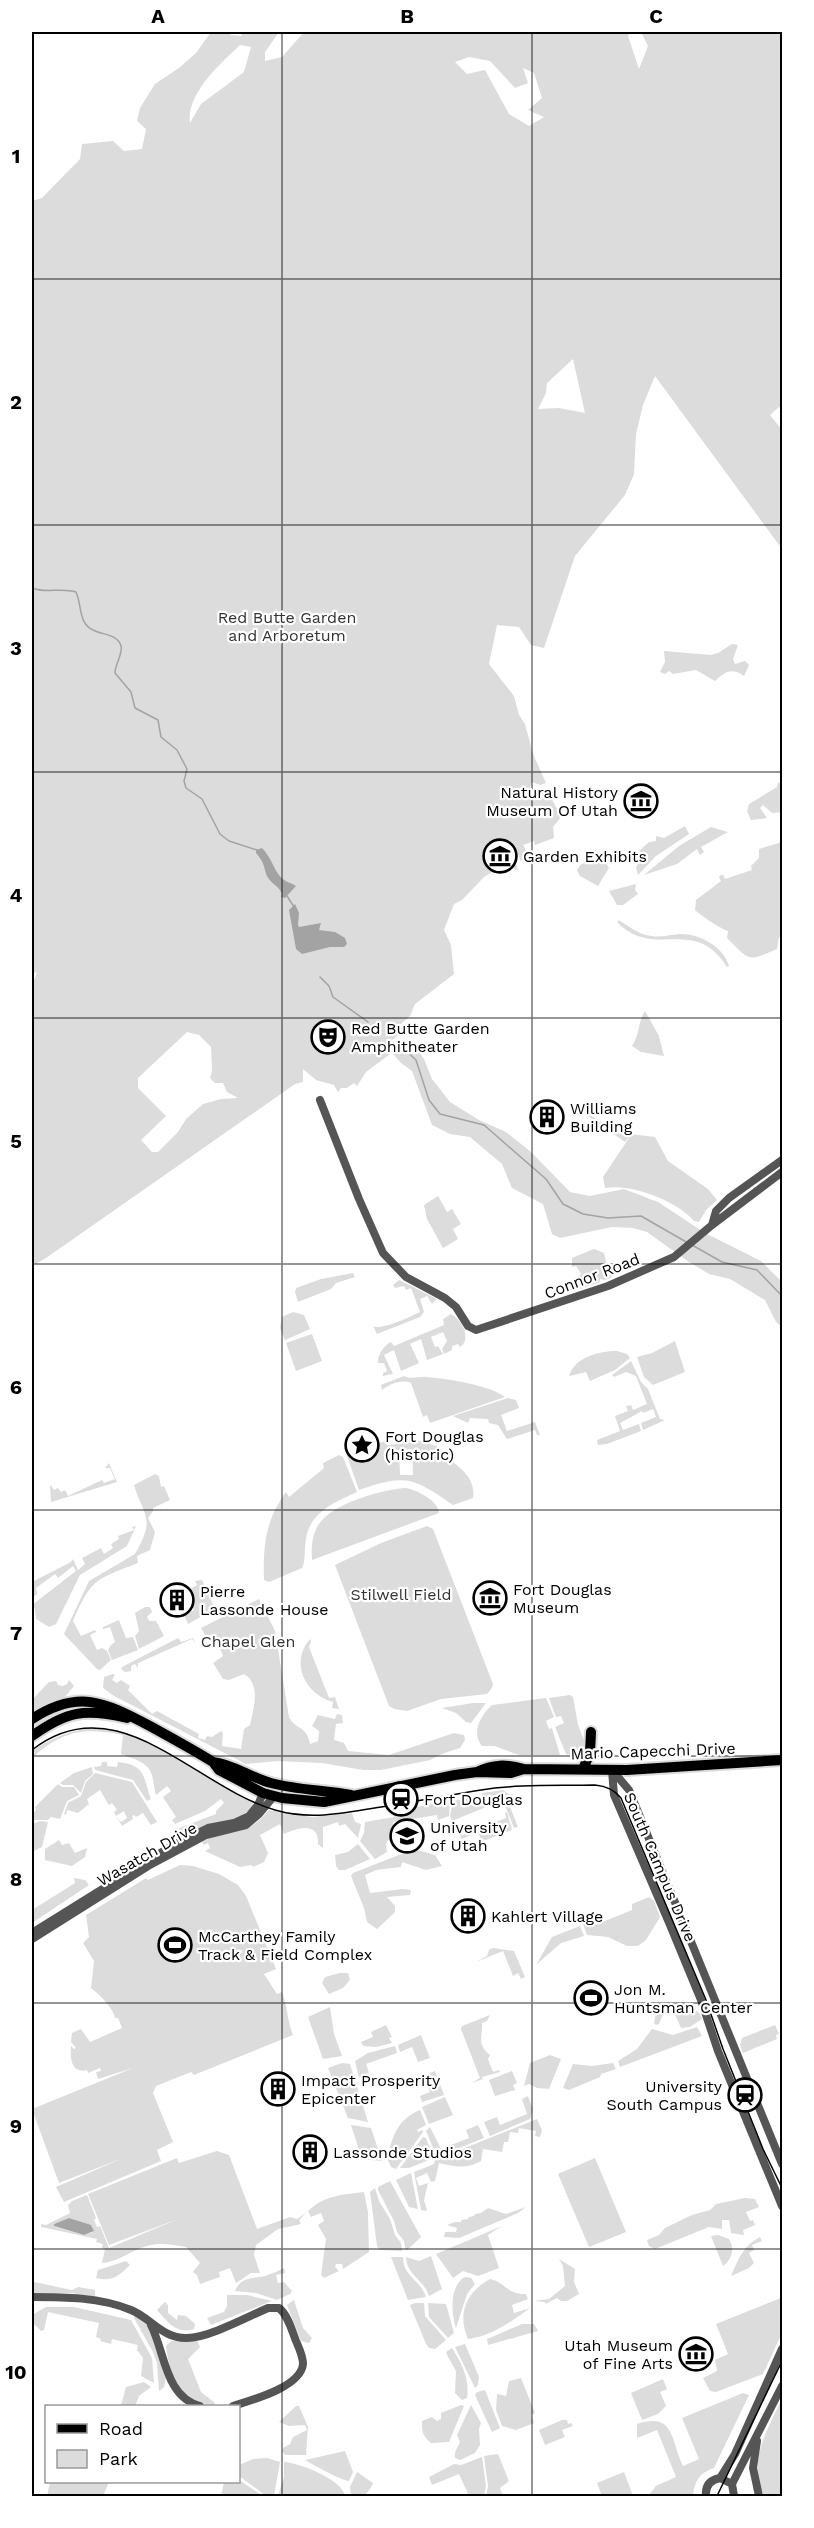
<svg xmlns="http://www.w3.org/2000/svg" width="814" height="2528" font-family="'Work Sans',sans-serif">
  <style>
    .green { fill: #dcdcdc; fill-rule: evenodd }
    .water { fill: #a3a3a3 }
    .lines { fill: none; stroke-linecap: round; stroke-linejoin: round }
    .stream { stroke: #a3a3a3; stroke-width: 1.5 }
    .major-casing { stroke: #dbdbdb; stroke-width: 14 }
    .minor { stroke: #555; stroke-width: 8 }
    .major { stroke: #000; stroke-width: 10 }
    .tram { stroke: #000; stroke-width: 1.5 }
    .grid { fill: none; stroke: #000; stroke-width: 1.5; stroke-opacity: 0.55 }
    .labels { text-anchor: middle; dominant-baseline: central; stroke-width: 4.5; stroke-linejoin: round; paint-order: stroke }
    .park-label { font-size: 16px; fill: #333; stroke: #fff }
    .poi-label { font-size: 16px; fill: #000; stroke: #fff; text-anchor: start }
    .street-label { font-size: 16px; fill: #000; stroke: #fff }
    .neatline { fill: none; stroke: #000; stroke-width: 2 }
    .grid-label { font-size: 20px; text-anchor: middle; font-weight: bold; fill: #000 }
  </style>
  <rect width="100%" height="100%" fill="#fff"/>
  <path class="green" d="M 211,32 L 232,32 L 230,35 L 241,36 L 243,32 L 279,32 L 265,52 L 265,61 L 282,57 L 304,32 L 630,32 L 628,36 L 639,69 L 648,46 L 641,32 L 782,32 L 782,408 L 779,407 L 770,415 L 782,430 L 782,549 L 655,376 L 643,405 L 636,434 L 634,474 L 625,495 L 575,556 L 544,648 L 531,645 L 519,627 L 497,625 L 489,664 L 514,696 L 519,715 L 525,724 L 533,754 L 546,783 L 540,785 L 532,782 L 530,787 L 550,795 L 561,817 L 553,827 L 554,838 L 535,845 L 534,841 L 523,845 L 530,858 L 520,861 L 519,855 L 509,859 L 511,863 L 515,861 L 518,870 L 511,868 L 492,872 L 484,877 L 462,900 L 454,904 L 444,930 L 451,945 L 454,974 L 415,1004 L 410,1016 L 394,1030 L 398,1035 L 390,1042 L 390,1054 L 366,1072 L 357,1086 L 354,1083 L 347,1088 L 341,1088 L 338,1092 L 334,1085 L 316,1080 L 303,1069 L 303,1082 L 295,1084 L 46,1258 L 32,1266 L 32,986 L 37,972 L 32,974 L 32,201 L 42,198 L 80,159 L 82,144 L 113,141 L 124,151 L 142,149 L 146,129 L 137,121 L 140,108 L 155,84 L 179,68 L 196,53 ZM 240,45 L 251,47 L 244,72 L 201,104 L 190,123 C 186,94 220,64 240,45 ZM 469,57 L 490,61 L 515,88 L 528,83 L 523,68 L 534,73 L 542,98 L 528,110 L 544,117 L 529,126 L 509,114 L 485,70 L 467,74 L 455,62 ZM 573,359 L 585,413 L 559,408 L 538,409 L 546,393 L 547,383 ZM 187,1032 L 199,1035 L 211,1047 L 212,1071 L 210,1078 L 215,1083 L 223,1083 L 227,1092 L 238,1098 L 221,1099 L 203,1104 L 186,1119 L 178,1132 L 158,1152 L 152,1152 L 141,1140 L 166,1116 L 138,1088 L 138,1078 Z
    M 732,644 L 738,645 L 733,659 L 735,664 L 745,661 L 749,665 L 744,676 C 731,667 725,672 715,681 L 696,670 L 673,674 L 669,671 L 665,674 L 660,672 L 665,662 L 664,651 L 711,655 L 718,653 Z
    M 782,781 L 782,812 L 772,813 L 763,805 L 760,808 L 767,818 L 751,820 L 747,811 L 749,804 L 777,787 L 778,783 Z
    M 685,826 L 689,834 L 656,856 L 638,875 L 636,867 L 640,861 L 639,851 L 649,842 L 656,841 L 656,836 L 664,838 Z
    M 711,827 L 728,832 L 701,847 L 704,852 L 700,855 L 697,849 L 677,864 L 644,875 L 679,846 Z
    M 782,842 L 782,938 L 779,937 L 777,949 C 747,962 750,961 727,938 L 728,931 C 721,929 700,915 695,910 L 696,900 L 721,881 L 719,877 L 721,875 L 723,875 L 725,879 L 752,870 L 751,866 L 759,858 L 759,849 Z
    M 599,859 L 605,861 L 609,868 L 598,886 L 580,876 L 577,870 L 581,864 Z
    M 636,884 L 635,890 L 638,894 L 623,905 L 617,905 L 609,891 Z
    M 618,920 C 630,926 638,935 652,936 C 661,938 671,934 681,934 C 700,934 724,947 729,966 L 727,967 C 694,915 655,960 618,923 Z
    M 645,1011 L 659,1036 L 664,1056 L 641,1052 L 632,1046 C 640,1034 638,1021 645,1011 Z
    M 399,1041 L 405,1042 L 416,1048 L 424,1059 L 432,1079 L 450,1102 L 479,1120 L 506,1132 L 531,1152 L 570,1192 L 590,1196 L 624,1189 L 658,1202 L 705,1233 L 761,1261 L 782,1282 L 782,1327 L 776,1322 L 765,1300 L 730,1279 L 709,1274 L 689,1262 L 647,1232 L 633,1228 L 612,1227 L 560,1238 L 552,1234 L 543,1204 L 512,1188 L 502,1164 L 470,1137 L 450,1134 L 432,1125 L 412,1071 L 401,1063 L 393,1054 L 394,1047 Z
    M 571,1104 L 608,1126 L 630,1134 L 655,1137 L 668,1161 L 708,1189 L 717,1200 L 706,1210 L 699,1222 L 694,1221 C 678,1201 630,1183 605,1188 L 603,1177 L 631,1135 L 625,1142 Z
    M 438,1196 L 447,1212 L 452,1209 L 461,1224 L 453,1229 L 458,1239 L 443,1248 L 427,1219 L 424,1205 Z
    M 594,1249 L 604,1253 L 608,1271 L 612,1274 L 611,1278 L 605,1280 L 600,1279 L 600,1282 L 580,1289 L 577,1277 L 581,1274 L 576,1266 L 572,1267 L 572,1258 Z
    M 353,1273 L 355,1277 L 336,1283 L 331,1289 L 298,1302 L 295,1292 L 296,1288 L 321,1279 Z
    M 399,1280 L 437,1299 L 432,1304 L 427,1296 L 420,1299 L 424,1312 L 420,1317 L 377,1334 L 373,1326 C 381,1331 409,1317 420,1312 L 411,1288 L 406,1290 L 404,1286 L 395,1288 L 393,1285 Z
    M 293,1312 L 304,1315 L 310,1329 L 285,1340 L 280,1328 L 282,1317 Z
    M 451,1314 C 462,1320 472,1339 460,1347 L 458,1344 L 452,1346 L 452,1350 L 444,1354 L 442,1349 L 447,1341 L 443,1332 L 431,1337 L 435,1347 L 438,1346 L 443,1354 L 427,1360 L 421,1339 L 410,1344 L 419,1363 L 401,1371 L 394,1350 L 384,1355 L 393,1374 L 383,1376 L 383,1373 L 387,1371 L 384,1363 L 378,1363 C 377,1356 384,1345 391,1342 L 394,1346 L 444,1325 L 443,1319 Z
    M 312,1334 L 322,1361 L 296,1371 L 286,1343 Z
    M 675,1341 L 685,1372 L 653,1385 L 644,1377 L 637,1357 L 652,1353 Z
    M 617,1351 L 627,1354 L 630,1358 L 615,1370 L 590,1381 L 586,1372 L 569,1376 C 575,1357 599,1351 617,1351 Z
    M 631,1361 L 641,1382 L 648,1389 L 660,1419 L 665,1420 L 643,1430 L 641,1423 L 656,1417 L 653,1409 L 643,1413 L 642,1411 L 620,1423 L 623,1430 L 639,1424 L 641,1431 L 607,1444 L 598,1445 L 597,1440 L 620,1431 L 615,1416 L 628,1411 L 626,1406 L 631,1405 L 633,1410 L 647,1404 L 636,1376 L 626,1372 L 614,1377 L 612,1375 Z
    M 404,1376 C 411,1380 419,1376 427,1377 C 448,1379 489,1385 505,1397 L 430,1423 L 427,1415 L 423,1417 L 411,1383 C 401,1379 390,1384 382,1390 L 381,1385 Z
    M 508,1398 L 516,1400 L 519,1408 L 501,1415 L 507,1431 L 535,1422 L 540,1435 L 537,1435 L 535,1430 L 507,1439 L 498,1425 L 489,1423 L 488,1419 L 470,1418 L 468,1423 L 453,1416 Z
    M 399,1439 L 400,1444 L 409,1443 L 413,1439 L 439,1447 L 436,1451 C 452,1461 477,1475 473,1498 L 453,1505 C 413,1477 405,1474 359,1490 L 346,1453 L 354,1449 L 386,1441 L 387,1445 L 396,1444 ZM 412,1449 L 413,1475 L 400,1475 L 399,1450 Z
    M 339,1455 L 343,1457 L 357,1492 C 335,1502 310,1512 306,1539 C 304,1549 306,1560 302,1568 L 269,1582 L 264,1580 C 263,1547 265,1521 286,1492 L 289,1497 L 324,1468 L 323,1463 Z
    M 109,1463 L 117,1482 L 51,1502 L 50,1484 L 54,1490 L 58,1488 L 61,1492 L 65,1490 L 68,1496 L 102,1480 L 104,1483 L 115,1479 L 110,1468 L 105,1468 Z
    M 155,1474 L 159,1476 L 161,1487 L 164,1486 L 170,1500 L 153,1508 L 153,1511 L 148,1518 L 155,1532 L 150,1550 L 137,1556 L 138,1563 C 95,1580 92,1578 73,1621 L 81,1636 L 95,1630 L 96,1632 L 90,1635 L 97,1650 L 102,1648 L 107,1651 L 111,1660 L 100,1670 L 97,1669 L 64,1634 L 89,1581 L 135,1554 C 156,1518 144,1517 134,1485 Z
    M 405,1488 C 416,1489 439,1501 439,1513 L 312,1560 C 311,1548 312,1534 319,1524 C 333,1503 381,1490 405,1488 Z
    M 136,1526 L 127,1546 L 80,1575 L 56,1624 L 49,1627 L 36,1619 L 35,1609 L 32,1605 L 76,1571 L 73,1566 L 58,1578 L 55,1574 L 36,1588 L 37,1594 L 32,1598 L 32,1582 L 71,1562 L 73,1559 L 78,1570 L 85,1564 L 82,1558 L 101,1548 L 104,1554 L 113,1548 L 111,1544 L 119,1539 L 118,1536 L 134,1530 L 132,1527 Z
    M 427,1526 L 433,1529 L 493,1684 L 492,1688 L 487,1694 L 441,1699 L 407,1711 L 394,1709 L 389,1706 L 335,1565 L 381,1543 Z
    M 202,1580 L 215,1609 L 188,1624 L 184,1615 L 194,1610 L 186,1591 L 197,1585 L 195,1581 Z
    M 259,1599 L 275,1631 L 289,1717 C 295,1730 307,1725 310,1744 L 318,1741 L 319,1731 L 312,1726 L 318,1715 L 335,1719 L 337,1714 L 342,1715 L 343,1723 L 336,1724 L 334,1740 L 344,1743 L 348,1751 L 389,1755 L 454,1733 L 464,1735 L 465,1740 L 460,1748 L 444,1753 L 430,1760 L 381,1770 L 363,1770 L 322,1763 L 278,1761 L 246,1764 L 114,1696 L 103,1688 L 104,1677 L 113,1674 L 115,1675 L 112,1680 L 117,1683 L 121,1680 L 130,1686 L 128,1690 L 152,1714 L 157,1711 L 199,1734 L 198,1738 L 205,1740 L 207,1736 L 212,1737 L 221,1731 L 223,1733 L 222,1746 L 241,1749 L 244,1729 L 250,1725 C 253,1709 262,1685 244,1674 L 229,1680 L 223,1679 L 213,1663 L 223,1656 L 214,1634 L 206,1636 L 201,1628 Z
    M 145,1607 L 150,1607 L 152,1612 L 147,1617 L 149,1621 L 156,1621 L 164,1636 L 139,1649 L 135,1636 L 139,1631 L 135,1613 Z
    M 119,1620 L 126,1638 L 133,1637 L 138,1650 L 112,1660 L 108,1650 L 111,1645 L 115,1642 L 110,1627 L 103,1629 L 103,1627 Z
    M 178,1638 L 181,1642 L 193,1638 L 195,1643 L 192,1639 L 138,1663 L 138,1668 L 135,1664 L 131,1666 L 131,1671 L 125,1672 L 121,1669 L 122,1667 Z
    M 310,1639 L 311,1642 L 309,1647 L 329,1698 L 335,1697 L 339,1709 L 332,1708 L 333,1702 C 306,1695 289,1663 310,1639 Z
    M 69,1680 L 74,1686 L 63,1699 L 52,1701 L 32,1713 L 32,1700 L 49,1682 L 56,1681 L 58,1685 L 63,1686 L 67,1684 Z
    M 570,1695 L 573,1697 L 578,1725 L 587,1748 L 586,1752 L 580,1752 L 580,1757 L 566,1754 L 555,1727 L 564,1723 L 561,1716 L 556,1717 L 549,1698 Z
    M 546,1698 L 554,1717 L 546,1721 L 549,1729 L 552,1728 L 560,1755 L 519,1755 L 494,1746 L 482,1746 C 471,1733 480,1716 492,1705 Z
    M 473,1703 L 486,1703 L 471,1723 L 466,1722 L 456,1713 L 442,1708 Z
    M 96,1728 C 149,1731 204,1780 253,1803 C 251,1819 197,1834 182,1835 L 179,1828 L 216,1814 L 216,1811 L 224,1803 L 221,1799 L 205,1811 L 175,1824 L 172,1820 L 176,1817 L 163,1797 L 171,1791 L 167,1786 L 156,1795 C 154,1788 154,1782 152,1775 C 148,1761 132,1759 121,1754 L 123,1735 C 83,1727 62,1731 32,1758 L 32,1751 C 52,1738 71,1729 96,1728 Z
    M 102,1762 L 107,1762 L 107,1766 L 117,1767 L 118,1762 C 147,1765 143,1778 151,1799 L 147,1801 L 133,1780 L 95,1770 L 94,1767 L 101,1766 Z
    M 92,1767 L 93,1774 L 85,1781 L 81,1793 L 73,1785 L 63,1785 L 60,1783 L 74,1773 Z
    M 95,1773 L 132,1782 L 157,1822 L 151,1825 L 143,1813 L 136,1817 L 134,1815 L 132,1816 L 133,1819 L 122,1826 L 117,1817 L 121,1822 L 127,1818 L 124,1811 L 116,1816 L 114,1812 L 117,1810 L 112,1803 L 109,1805 L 100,1790 L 87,1799 L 89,1804 L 78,1813 L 67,1810 L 66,1815 L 64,1814 L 68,1803 L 81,1796 L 86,1782 Z
    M 58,1784 L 62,1787 L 74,1787 L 79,1795 L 67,1801 L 60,1819 L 51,1817 L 48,1820 L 33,1820 L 32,1815 L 36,1810 L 35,1807 Z
    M 503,1790 L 510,1795 L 512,1794 L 517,1804 L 510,1807 L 518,1827 L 514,1828 L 504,1803 L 498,1802 L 452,1821 L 450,1816 L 453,1801 L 483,1796 L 482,1793 Z
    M 450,1801 L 449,1816 L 438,1820 L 437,1815 L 393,1822 L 396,1838 L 388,1840 L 386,1844 L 387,1852 L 375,1859 L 360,1841 L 364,1833 L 365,1822 L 394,1817 L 393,1811 Z
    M 269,1810 L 312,1817 L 352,1813 L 355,1822 L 361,1824 L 358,1838 L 345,1824 L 339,1826 L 338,1822 L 323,1827 L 323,1848 L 318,1844 C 319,1821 298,1828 284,1834 L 280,1824 L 260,1835 L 268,1853 L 264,1862 L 253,1867 L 252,1865 L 240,1867 L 205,1851 L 210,1848 L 208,1843 L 204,1845 L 202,1842 C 229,1827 244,1840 269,1810 Z
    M 507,1812 L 512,1830 L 486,1840 L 481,1839 L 478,1833 L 461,1839 L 460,1836 L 506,1818 L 505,1813 Z
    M 40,1821 L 48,1822 L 42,1847 L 32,1852 L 32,1822 L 36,1823 Z
    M 59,1840 L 62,1845 L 69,1843 L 75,1853 L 87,1848 L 85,1857 L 72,1866 L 45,1860 L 45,1849 Z
    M 358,1844 L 370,1859 L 345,1870 L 339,1870 L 336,1866 L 335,1855 L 348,1852 Z
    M 414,1849 L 435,1855 L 442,1866 L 426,1870 L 402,1862 L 401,1867 L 376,1870 L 365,1875 L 370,1893 L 403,1889 L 411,1890 L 410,1895 L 387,1897 L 395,1906 L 395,1912 L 377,1929 L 367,1922 L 364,1908 L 351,1876 L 353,1873 Z
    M 180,1865 L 193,1866 L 219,1874 L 238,1885 L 246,1896 L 276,1969 L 264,1974 L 277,1994 L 282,1992 C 288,2008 287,2020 293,2035 L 194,2075 L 191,2072 L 156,2086 L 153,2093 L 173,2142 L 157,2150 L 161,2161 L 64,2202 L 56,2187 L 123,2158 L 59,2183 L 32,2109 L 133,2068 L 98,2079 L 96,2072 L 101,2071 L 100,2068 L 88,2073 L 87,2070 C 71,2074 70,2058 71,2046 L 74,2049 L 76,2048 L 71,2042 L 72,2033 L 81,2029 L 90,2042 L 122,2028 L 118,2018 L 115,2018 C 114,2009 99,1994 91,1988 L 94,1961 L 83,1943 L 89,1937 L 86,1915 L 146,1878 L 148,1880 Z
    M 74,1878 L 85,1880 L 89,1885 L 32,1923 L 32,1910 L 75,1883 Z
    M 649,1897 L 654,1901 L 660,1917 L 646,1940 L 638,1946 L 627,1946 L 608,1937 L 587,1935 L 583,1924 L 585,1923 L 590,1927 L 632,1910 L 632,1904 Z
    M 580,1926 L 584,1936 L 561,1943 L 536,1965 L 552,1937 Z
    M 493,1948 L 514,1951 L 525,1977 L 521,1979 L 518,1973 L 513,1976 L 503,1951 L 476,1962 L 487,1956 L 489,1950 Z
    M 340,1973 L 348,1973 L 350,1980 L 343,1988 L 329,1994 L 322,1983 L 325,1977 Z
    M 330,2007 L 334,2034 L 342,2056 L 323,2059 L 308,2017 Z
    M 672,2007 L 699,2012 L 702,2019 L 690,2027 L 681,2028 L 674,2012 L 669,2011 L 663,2014 L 659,2024 L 656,2025 L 654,2023 L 656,2014 Z
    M 490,2015 L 487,2021 L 482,2023 C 483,2036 476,2044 490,2055 L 488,2059 L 493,2072 L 499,2070 L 500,2072 L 482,2077 L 483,2079 L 472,2083 L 480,2078 L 461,2029 L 462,2026 Z
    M 386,2025 L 392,2037 L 389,2038 L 392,2043 L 376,2047 L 363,2046 L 361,2042 L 373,2037 L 371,2032 Z
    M 775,2025 L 779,2034 L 776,2035 L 777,2039 L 743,2053 L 740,2045 L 742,2038 Z
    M 697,2027 L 702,2036 L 620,2067 L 618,2061 L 637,2049 L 652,2029 L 673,2035 Z
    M 421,2035 L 430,2058 L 418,2062 L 412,2047 L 400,2052 L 398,2045 Z
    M 395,2046 L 397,2053 L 366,2064 L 369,2073 L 359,2078 L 355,2061 L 368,2053 Z
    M 550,2055 L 561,2059 L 549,2089 L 537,2088 L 529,2084 L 524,2086 L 530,2063 Z
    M 342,2063 L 350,2064 L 368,2122 L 348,2118 L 328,2068 Z
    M 613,2063 L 616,2069 L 601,2074 L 600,2077 L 569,2090 L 563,2088 L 573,2064 L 592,2066 Z
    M 435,2071 L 444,2095 L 422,2102 L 420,2096 L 430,2092 L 423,2076 Z
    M 512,2071 L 517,2083 L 513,2085 L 515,2090 L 495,2096 L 489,2080 Z
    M 528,2096 L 533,2110 L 530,2119 L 490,2136 L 484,2122 L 497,2117 L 500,2125 L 527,2114 L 522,2099 Z
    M 445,2097 L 453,2115 L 429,2124 L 422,2107 Z
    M 420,2110 L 426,2125 L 417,2130 L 418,2132 L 422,2130 L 423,2132 L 396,2169 L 391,2167 L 387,2158 C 393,2135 398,2119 420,2110 Z
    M 537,2119 L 542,2130 L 540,2137 L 535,2136 L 536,2131 L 519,2128 L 518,2133 L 510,2132 L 508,2142 L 504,2142 L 502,2152 L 483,2149 L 481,2161 C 467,2169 457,2167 439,2163 L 435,2181 L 431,2182 L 427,2173 L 416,2178 L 419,2186 L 428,2183 L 424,2200 L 427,2211 L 421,2210 L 414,2172 L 434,2164 L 435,2160 Z
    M 351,2125 L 371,2128 L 382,2161 L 362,2159 Z
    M 478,2125 L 484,2138 L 437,2157 L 426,2131 L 430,2127 L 441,2149 L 469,2138 L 466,2130 Z
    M 423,2137 L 426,2138 L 434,2158 L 409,2168 L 400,2168 Z
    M 217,2151 L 229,2155 L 257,2229 L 290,2217 L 297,2219 L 306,2213 L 299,2220 L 301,2224 L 278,2229 L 256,2245 L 254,2255 L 260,2273 L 251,2273 L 236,2283 L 230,2268 L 219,2272 L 220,2277 L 200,2284 L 197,2275 L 193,2272 L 200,2263 L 186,2247 C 173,2245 160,2242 147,2246 C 132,2250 118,2262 102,2263 L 105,2249 L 102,2248 L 103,2244 L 96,2242 L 97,2239 L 41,2227 L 41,2224 L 46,2225 L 70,2213 L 68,2205 L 72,2201 L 87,2195 L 96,2218 L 94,2220 L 97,2227 L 100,2226 L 109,2248 L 178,2219 L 109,2245 L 88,2194 L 177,2158 L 179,2163 ZM 69,2218 L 92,2226 L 93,2232 L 84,2235 L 56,2227 L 54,2224 Z
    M 595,2158 L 626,2232 L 589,2247 L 558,2174 Z
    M 411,2173 L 418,2209 L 409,2207 L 396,2180 Z
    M 390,2181 L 421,2237 L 406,2251 L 404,2241 L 397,2232 L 394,2221 L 378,2190 L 378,2187 Z
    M 375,2188 L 379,2201 L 390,2219 L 395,2235 L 401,2243 L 402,2251 L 380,2250 L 377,2246 L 370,2192 Z
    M 364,2192 L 368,2212 L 369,2252 L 343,2269 L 342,2264 L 336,2264 L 335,2267 L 339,2271 L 324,2278 L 321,2275 L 326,2239 L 318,2225 L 324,2221 L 321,2213 L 311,2217 L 308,2211 C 325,2195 342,2195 364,2192 Z
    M 745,2198 L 755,2199 L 759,2207 L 746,2212 L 750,2221 L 753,2220 L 755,2225 L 743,2230 L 744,2235 L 731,2233 L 729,2220 L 722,2220 L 722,2229 L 709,2227 L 655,2249 L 649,2246 L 647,2240 L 659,2235 L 665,2228 L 692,2215 L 710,2210 L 716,2204 Z
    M 526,2207 L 518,2213 L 459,2238 L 444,2237 L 445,2232 L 456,2232 L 457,2228 L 447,2225 L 455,2222 L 461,2222 L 461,2220 L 468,2219 L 469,2217 L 474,2216 L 475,2214 L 481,2213 L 488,2208 L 506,2214 Z
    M 502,2226 L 488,2235 L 499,2268 L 478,2276 L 463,2271 L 453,2278 L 436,2254 Z
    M 718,2235 L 729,2239 C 735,2249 732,2259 723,2266 L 711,2236 Z
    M 760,2237 L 762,2241 L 752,2245 L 754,2250 L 749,2253 L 754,2263 L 749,2268 L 731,2276 C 739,2258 743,2246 760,2237 Z
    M 431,2256 L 442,2289 L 429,2296 C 423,2278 407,2276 406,2257 L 419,2261 Z
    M 391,2257 L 403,2257 C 403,2277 420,2279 426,2297 L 408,2300 Z
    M 559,2259 L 575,2269 L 574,2282 L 579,2294 L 567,2301 L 561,2301 L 557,2298 L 545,2304 L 545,2302 L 534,2301 L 549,2299 L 565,2286 L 563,2266 Z
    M 126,2261 L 130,2265 C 119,2276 112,2282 96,2278 L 98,2270 Z
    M 284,2268 L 285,2273 L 276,2275 L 278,2283 L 284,2282 L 292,2291 L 290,2294 L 277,2300 L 256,2293 L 235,2291 C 241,2276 253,2279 265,2276 C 271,2274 278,2271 284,2268 Z
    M 465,2277 L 471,2278 L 475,2284 L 467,2294 L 456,2328 C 451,2313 449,2286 465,2277 Z
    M 490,2279 C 505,2282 507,2295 526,2294 L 528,2299 L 512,2305 L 514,2313 L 530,2308 C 512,2321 492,2336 468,2339 C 457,2314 466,2292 490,2279 Z
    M 34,2282 L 72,2290 L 78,2287 L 95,2290 L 95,2297 L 72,2293 L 32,2293 L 32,2284 Z
    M 227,2295 L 247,2295 L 272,2301 L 211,2325 L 207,2318 L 224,2312 L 227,2306 Z
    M 781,2298 L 782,2299 L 782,2333 L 763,2374 L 716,2392 L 710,2391 L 703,2378 L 717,2371 L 715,2360 L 728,2354 L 716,2324 Z
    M 294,2300 L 303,2328 L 312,2338 L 309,2343 L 301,2341 L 287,2305 Z
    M 165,2302 L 168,2305 L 168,2313 L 177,2320 L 178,2315 L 186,2316 L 195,2324 L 194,2329 C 176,2335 167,2321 157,2310 Z
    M 415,2303 L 424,2303 L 425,2316 L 446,2340 L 435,2349 L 429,2348 L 426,2344 L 410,2305 Z
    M 428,2303 L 446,2304 L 454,2333 L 448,2338 L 429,2317 Z
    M 46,2307 L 74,2307 L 131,2320 L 152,2358 L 154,2383 L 141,2376 L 143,2358 L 137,2350 L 138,2345 L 112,2339 L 111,2344 L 100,2341 L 101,2339 L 96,2337 L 99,2323 L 48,2312 L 44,2330 L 41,2331 L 34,2324 L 32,2315 Z
    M 135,2315 L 152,2329 L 166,2377 L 164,2387 L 159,2391 L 157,2363 L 153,2352 L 134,2318 Z
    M 522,2324 L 534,2324 L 538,2331 L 488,2345 L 487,2339 Z
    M 197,2340 L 200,2347 L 188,2359 L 201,2392 L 215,2403 L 215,2406 C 207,2404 198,2402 191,2399 C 175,2391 168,2363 166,2346 L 171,2341 Z
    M 465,2344 L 479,2377 L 478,2385 L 475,2388 L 455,2347 Z
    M 452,2348 C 462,2363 470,2380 467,2398 L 462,2400 L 455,2393 L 456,2371 L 447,2355 L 446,2352 Z
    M 521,2378 L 535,2413 L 531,2415 L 534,2423 L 516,2430 L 502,2426 L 496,2410 L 497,2394 L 506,2396 L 509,2381 Z
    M 663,2379 L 667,2389 L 660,2392 L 666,2406 L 658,2414 L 642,2420 L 631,2393 Z
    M 144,2382 L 151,2387 L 139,2396 L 135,2406 L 121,2406 L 126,2387 Z
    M 485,2390 L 500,2428 L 492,2432 L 475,2395 L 477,2392 Z
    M 743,2393 L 749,2395 L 714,2468 C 699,2473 695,2481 693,2496 L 648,2496 L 656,2486 L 676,2477 L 657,2430 L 637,2438 L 637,2424 C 675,2412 670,2439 683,2466 L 699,2459 L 682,2418 Z
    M 782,2399 L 782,2496 L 764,2496 C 747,2462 767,2430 782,2399 Z
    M 461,2405 L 464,2406 L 449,2442 L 431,2443 C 422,2435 422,2432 422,2421 L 432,2417 L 437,2421 L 441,2419 L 441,2413 Z
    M 471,2405 L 481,2423 L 479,2429 L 480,2445 L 475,2453 L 460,2460 L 455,2458 L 455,2452 L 460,2442 L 457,2435 Z
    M 296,2406 L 299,2406 L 308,2427 L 306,2455 L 285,2455 L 282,2451 L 283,2448 L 290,2444 L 293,2437 L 307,2430 L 305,2425 L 289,2426 L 279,2422 Z
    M 562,2420 L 567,2420 L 568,2424 L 571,2423 L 573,2426 L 562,2430 L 565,2437 L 545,2445 L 539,2430 Z
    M 345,2451 L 353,2472 L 349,2481 C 342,2481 312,2464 305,2460 Z
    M 498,2454 L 509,2481 L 500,2488 L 503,2496 L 486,2496 L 488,2486 L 484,2456 Z
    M 482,2457 L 486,2486 L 484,2496 L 469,2496 L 459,2474 L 432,2485 L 429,2477 L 454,2464 L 461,2465 Z
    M 267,2458 L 280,2462 L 274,2496 L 266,2496 L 239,2476 L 239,2465 L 253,2459 Z
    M 284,2462 C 300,2463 343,2480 345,2496 L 278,2496 L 284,2477 Z
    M 357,2472 L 373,2483 C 368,2495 363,2497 351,2496 L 350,2487 Z
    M 624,2472 L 633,2496 L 602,2496 L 597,2483 Z
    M 239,2480 L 263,2496 L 221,2496 L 224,2482 Z
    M 50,2482 L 109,2482 L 103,2496 L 47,2496 Z"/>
  <path class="water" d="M 262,848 C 273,859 274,873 284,880 C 288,883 292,883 296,886 L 285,898 L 281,897 L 282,894 C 279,886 273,885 269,879 C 263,871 267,865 256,853 L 256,850 Z
    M 295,904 L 299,913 L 298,925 L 299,927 L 321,923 L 319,930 L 335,932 L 345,938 L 347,944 L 344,947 L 330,947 L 302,954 L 296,949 L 289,910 Z
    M 69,2218 L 91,2225 L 94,2231 L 84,2235 L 54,2226 L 54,2224 Z"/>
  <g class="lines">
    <path class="stream" d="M 32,588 C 46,594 61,587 76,592 C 82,605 78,623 93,630 C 102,635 118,634 121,646 C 123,654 115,664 115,673 L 131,692 L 135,708 L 158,720 L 161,737 L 177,750 L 187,769 L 184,781 L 186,788 L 202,799 L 220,834 L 229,841 L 257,850
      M 287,896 L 294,907
      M 320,977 L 329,986 L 333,997 L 368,1022
      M 402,1047 L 416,1060 L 429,1100 L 440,1114 L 484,1125 L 546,1179 L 563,1204 L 583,1214 L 608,1218 L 641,1216 L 688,1243
      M 692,1245 L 722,1262 L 757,1270 L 782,1296"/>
    <defs>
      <path id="major" d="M 32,1719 C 78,1689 104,1702 148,1725 C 170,1737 192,1749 213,1762 C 233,1764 251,1778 271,1783 C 297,1790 324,1790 351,1795
        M 32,1736 C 67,1711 85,1708 127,1718
        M 213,1762 L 219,1770 L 263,1793 L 282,1798 L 324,1802 L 455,1775 L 477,1772 L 511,1773 L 524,1769
        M 583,1769 L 590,1753 L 591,1732
        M 477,1772 C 493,1764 506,1764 524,1769 L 627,1770 L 782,1760"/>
    </defs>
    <use href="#major" class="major-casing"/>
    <path class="minor" d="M 320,1100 L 359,1199 L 383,1253 L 406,1277 L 445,1298 L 456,1307 L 468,1326 L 476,1330 L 608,1286 L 674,1257 L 712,1225 L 782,1172
      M 712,1225 L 716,1211 L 729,1198 L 782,1160
      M 612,1770 L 614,1795 L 670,1925 L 701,2000 L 718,2051 L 782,2206
      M 612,1770 L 629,1790 L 782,2164
      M 32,1933 L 175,1844 L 208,1828 L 234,1823 L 249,1816 L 258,1805 L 263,1793
      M 32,1939 L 148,1866 L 206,1835 L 246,1825 L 259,1814 L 274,1796
      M 32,2297 C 64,2297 100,2297 131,2310 C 151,2318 163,2339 187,2338 C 208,2338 247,2317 268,2308 L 279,2308 C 288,2315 292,2331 296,2341 C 299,2348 303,2356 303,2364 C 301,2387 252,2400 233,2406
      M 151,2325 C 165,2352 165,2397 200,2406
      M 757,2441 L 753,2468 L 759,2496
      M 720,2478 L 735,2454 L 782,2349
      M 732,2484 L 782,2386
      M 706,2496 C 705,2486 710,2480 720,2478 L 732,2484 L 734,2496"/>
    <use href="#major" class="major"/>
    <path class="tram" d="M 32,1750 C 117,1683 195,1787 275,1810 C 312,1821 350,1812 387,1806 C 419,1801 450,1795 481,1790 C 519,1784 557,1786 595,1785 C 606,1786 614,1789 621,1798 L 706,2000 L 723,2049 L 763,2149 L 782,2188
      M 717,2496 L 782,2361"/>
  </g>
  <path class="grid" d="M 282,32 L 282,2496M 532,32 L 532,2496M 32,279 L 782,279M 32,525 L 782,525M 32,772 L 782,772M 32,1018 L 782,1018M 32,1264 L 782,1264M 32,1510 L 782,1510M 32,1756 L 782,1756M 32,2003 L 782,2003M 32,2249 L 782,2249"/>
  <defs>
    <symbol id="museum-ring" viewBox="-11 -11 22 22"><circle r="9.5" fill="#fff" stroke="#000" stroke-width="1.5"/><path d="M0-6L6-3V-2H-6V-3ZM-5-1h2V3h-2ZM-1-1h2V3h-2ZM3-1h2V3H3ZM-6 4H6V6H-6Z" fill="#000"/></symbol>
    <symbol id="theatre-ring" viewBox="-11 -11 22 22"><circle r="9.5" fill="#fff" stroke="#000" stroke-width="1.5"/><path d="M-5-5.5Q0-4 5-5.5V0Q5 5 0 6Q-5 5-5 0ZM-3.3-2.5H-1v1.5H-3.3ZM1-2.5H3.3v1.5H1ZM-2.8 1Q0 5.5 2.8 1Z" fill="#000"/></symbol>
    <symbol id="building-ring" viewBox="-11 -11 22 22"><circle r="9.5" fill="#fff" stroke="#000" stroke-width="1.5"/><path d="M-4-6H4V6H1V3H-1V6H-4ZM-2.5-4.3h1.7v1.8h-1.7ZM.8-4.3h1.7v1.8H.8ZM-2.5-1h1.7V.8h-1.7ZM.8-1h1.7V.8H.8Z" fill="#000"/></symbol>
    <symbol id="sight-ring" viewBox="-11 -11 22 22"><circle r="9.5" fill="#fff" stroke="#000" stroke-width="1.5"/><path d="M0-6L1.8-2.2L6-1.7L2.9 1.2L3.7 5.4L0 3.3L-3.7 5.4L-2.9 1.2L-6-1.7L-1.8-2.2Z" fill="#000"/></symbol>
    <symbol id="station-ring" viewBox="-11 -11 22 22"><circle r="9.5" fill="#fff" stroke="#000" stroke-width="1.5"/><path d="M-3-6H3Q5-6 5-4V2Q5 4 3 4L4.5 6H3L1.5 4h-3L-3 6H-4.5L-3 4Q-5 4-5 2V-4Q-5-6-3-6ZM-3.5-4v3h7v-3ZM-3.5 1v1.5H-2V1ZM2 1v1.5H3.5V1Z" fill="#000"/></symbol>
    <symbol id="university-ring" viewBox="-11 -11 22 22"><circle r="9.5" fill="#fff" stroke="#000" stroke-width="1.5"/><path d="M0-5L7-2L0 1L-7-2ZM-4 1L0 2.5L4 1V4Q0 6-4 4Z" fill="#000"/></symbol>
    <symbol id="stadium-ring" viewBox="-11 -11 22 22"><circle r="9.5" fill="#fff" stroke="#000" stroke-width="1.5"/><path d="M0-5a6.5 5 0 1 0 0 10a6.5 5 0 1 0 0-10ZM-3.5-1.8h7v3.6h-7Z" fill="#000"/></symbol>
  </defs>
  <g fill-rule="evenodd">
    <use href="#museum-ring" x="622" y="782" width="38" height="38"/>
    <use href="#museum-ring" x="481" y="837" width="38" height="38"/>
    <use href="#theatre-ring" x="309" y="1018" width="38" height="38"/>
    <use href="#building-ring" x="528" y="1098" width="38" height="38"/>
    <use href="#sight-ring" x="343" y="1426" width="38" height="38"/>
    <use href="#museum-ring" x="471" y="1579" width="38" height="38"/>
    <use href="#building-ring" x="158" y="1581" width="38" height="38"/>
    <use href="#station-ring" x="382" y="1780" width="38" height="38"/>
    <use href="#university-ring" x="388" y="1817" width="38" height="38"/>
    <use href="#building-ring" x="449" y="1897" width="38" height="38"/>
    <use href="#stadium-ring" x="156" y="1926" width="38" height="38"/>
    <use href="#stadium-ring" x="572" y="1979" width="38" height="38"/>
    <use href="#building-ring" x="259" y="2070" width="38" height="38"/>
    <use href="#station-ring" x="726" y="2076" width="38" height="38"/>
    <use href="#building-ring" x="291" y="2133" width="38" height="38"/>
    <use href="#museum-ring" x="677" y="2335" width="38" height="38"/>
  </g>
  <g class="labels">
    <g class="park-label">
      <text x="287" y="617">Red Butte Garden<tspan x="287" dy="18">and Arboretum</tspan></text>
      <text x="401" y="1594">Stilwell Field</text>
      <text x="248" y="1641">Chapel Glen</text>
    </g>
    <g class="poi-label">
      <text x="618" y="792" text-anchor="end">Natural History<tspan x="618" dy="18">Museum Of Utah</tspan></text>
      <text x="523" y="856">Garden Exhibits</text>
      <text x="351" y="1028">Red Butte Garden<tspan x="351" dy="18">Amphitheater</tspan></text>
      <text x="570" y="1108">Williams<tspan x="570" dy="18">Building</tspan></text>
      <text x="385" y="1436">Fort Douglas<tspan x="385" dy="18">(historic)</tspan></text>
      <text x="513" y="1589">Fort Douglas<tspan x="513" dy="18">Museum</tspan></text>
      <text x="200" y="1591">Pierre<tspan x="200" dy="18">Lassonde House</tspan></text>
      <text x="424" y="1799">Fort Douglas</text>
      <text x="430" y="1827">University<tspan x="430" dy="18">of Utah</tspan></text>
      <text x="491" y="1916">Kahlert Village</text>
      <text x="198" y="1936">McCarthey Family<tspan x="198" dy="18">Track &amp; Field Complex</tspan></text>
      <text x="614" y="1989">Jon M.<tspan x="614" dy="18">Huntsman Center</tspan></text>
      <text x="301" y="2080">Impact Prosperity<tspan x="301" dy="18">Epicenter</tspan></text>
      <text x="722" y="2086" text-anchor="end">University<tspan x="722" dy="18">South Campus</tspan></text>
      <text x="333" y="2152">Lassonde Studios</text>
      <text x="673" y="2345" text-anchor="end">Utah Museum<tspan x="673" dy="18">of Fine Arts</tspan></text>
    </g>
    <g class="street-label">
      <text transform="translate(592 1276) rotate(-21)">Connor Road</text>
      <text transform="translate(653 1751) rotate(-2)">Mario Capecchi Drive</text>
      <text transform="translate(147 1854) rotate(-30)">Wasatch Drive</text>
      <text transform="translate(660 1867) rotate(67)">South Campus Drive</text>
    </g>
  </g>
  <rect width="814" height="2528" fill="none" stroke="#ffffff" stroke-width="66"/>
  <rect x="45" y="2405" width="195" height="78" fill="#ffffff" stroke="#999999" stroke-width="1.5"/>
  <rect x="57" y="2424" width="30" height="9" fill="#000000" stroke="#999999" stroke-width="1.5"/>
  <text x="99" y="2435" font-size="18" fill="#000000">Road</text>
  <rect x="57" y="2450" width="30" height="18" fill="#dcdcdc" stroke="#999999" stroke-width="1.5"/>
  <text x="99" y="2465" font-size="18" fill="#000000">Park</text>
  <rect x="33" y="33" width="748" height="2462" class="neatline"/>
  <g class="grid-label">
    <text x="158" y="23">A</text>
    <text x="407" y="23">B</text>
    <text x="656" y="23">C</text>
    <text x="16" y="163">1</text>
    <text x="16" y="409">2</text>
    <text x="16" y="655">3</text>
    <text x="16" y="902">4</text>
    <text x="16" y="1148">5</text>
    <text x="16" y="1394">6</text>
    <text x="16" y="1640">7</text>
    <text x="16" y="1886">8</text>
    <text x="16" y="2133">9</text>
    <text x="16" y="2379">10</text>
  </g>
</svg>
